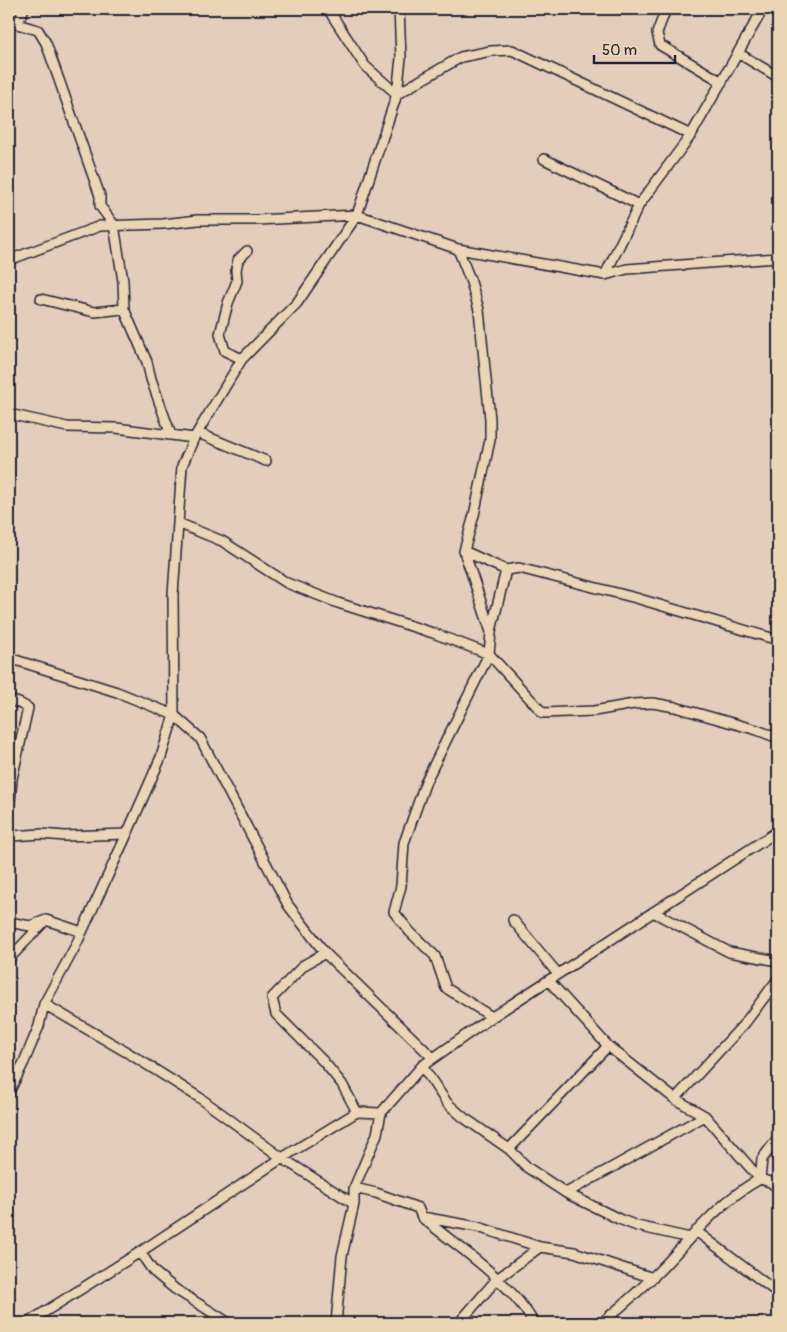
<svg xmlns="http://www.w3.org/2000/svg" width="787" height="1332" font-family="Pangolin,sans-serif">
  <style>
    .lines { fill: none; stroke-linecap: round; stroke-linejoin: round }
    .street-casing { stroke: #22223b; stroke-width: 12 }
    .street { stroke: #ebd5b4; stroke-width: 9 }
  </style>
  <rect width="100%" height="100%" fill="#e4cdbb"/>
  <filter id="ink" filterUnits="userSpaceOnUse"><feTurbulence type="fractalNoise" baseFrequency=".02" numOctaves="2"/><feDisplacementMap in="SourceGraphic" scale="10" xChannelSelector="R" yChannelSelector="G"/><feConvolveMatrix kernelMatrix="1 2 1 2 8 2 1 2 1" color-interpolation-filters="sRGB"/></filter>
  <g filter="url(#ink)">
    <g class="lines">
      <defs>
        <path id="street" d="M 328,9 L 365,66 L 397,94
          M 399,9 L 401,58 L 397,94 L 357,215 L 297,303 L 242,359 L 194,438 L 182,466 L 173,595 L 174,715 L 200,738 L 288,905 L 325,953 L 433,1058
          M 666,9 L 657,33 L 660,45 L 722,82
          M 9,19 L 17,24 L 38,30 L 46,43 L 100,196 L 100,206 L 114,225 L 123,281 L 124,309 L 147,362 L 151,379 L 171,435
          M 12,21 L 17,24 L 24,9
          M 738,53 L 778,77
          M 397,94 L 461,57 L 491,51 L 512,50 L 691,135
          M 544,159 L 639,205
          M 458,249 L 471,282 L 479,310 L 490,419 L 490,440 L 474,515 L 464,551 L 491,632 L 489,654 L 426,781 L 404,843 L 401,886 L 394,912 L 410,932 L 435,956 L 446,988 L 492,1017
          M 9,260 L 100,226 L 163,224 L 198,220 L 256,220 L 357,215 L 458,249 L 605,275 L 627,269 L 778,258
          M 605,275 L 639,205 L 691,135 L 763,9
          M 41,299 L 94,312 L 124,309
          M 242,359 L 225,351 L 220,334 L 228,303 L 237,281 L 236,270 L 238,260 L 247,251
          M 9,414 L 67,427 L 116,428 L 194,438
          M 198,433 L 266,461
          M 178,523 L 222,541 L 287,583 L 338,603 L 433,633 L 489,654 L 543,713 L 594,711 L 634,704 L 653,703 L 675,707 L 757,730 L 778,738
          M 464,551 L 506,570
          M 491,631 L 506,570 L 519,568 L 636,598 L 778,640
          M 9,658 L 117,692 L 174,715 L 161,757 L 127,834 L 75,947 L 44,1004 L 39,1026 L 24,1062 L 9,1092
          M 9,700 L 19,703 L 28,708 L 12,779 L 9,813
          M 9,830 L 12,836 L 41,834 L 65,836 L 127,834
          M 653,912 L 729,952 L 778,961
          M 513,920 L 558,974
          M 9,922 L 30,926 L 46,920 L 82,932
          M 325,953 L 304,965 L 272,998 L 276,1014 L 324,1062 L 342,1084 L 357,1112
          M 9,959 L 43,923
          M 549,981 L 608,1046 L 675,1099 L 705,1116 L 760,1179
          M 44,1004 L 130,1054 L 200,1098 L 282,1158 L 354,1204
          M 422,1066 L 447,1103 L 463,1117 L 509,1149 L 528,1168 L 566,1193 L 619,1219 L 637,1226 L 690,1238
          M 675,1099 L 745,1023 L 778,979
          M 509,1149 L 608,1046
          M 760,1179 L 762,1159 L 778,1138
          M 354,1188 L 376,1193 L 418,1208 L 422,1217 L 478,1227 L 540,1247 L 574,1252 L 653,1278
          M 566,1193 L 705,1116
          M 424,1219 C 462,1250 509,1280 534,1323
          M 696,1231 L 778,1293
          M 140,1252 L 153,1271 L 175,1289 L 229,1323
          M 27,1323 L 140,1252 L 282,1158 L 357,1112 L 381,1113 L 422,1066 L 492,1017 L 778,831
          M 336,1323 L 342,1256 L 354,1204 L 354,1188 L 377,1134 L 381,1113
          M 459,1323 L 497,1279 L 540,1247
          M 602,1323 C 619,1308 637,1293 653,1277 C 687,1244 717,1202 760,1179 L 770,1182 L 778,1188"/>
      </defs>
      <use href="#street" class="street-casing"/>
      <use href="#street" class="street"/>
    </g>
  </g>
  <rect width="787" height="1332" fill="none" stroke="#ebd5b4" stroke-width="30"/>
  <rect x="15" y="15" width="757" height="1302" fill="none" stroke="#22223b" stroke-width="2" filter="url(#ink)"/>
  <path d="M594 55v8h81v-8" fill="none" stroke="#22223b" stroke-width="2.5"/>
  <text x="602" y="55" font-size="15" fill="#22223b" stroke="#ebd5b4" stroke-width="4" paint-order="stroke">50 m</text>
</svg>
